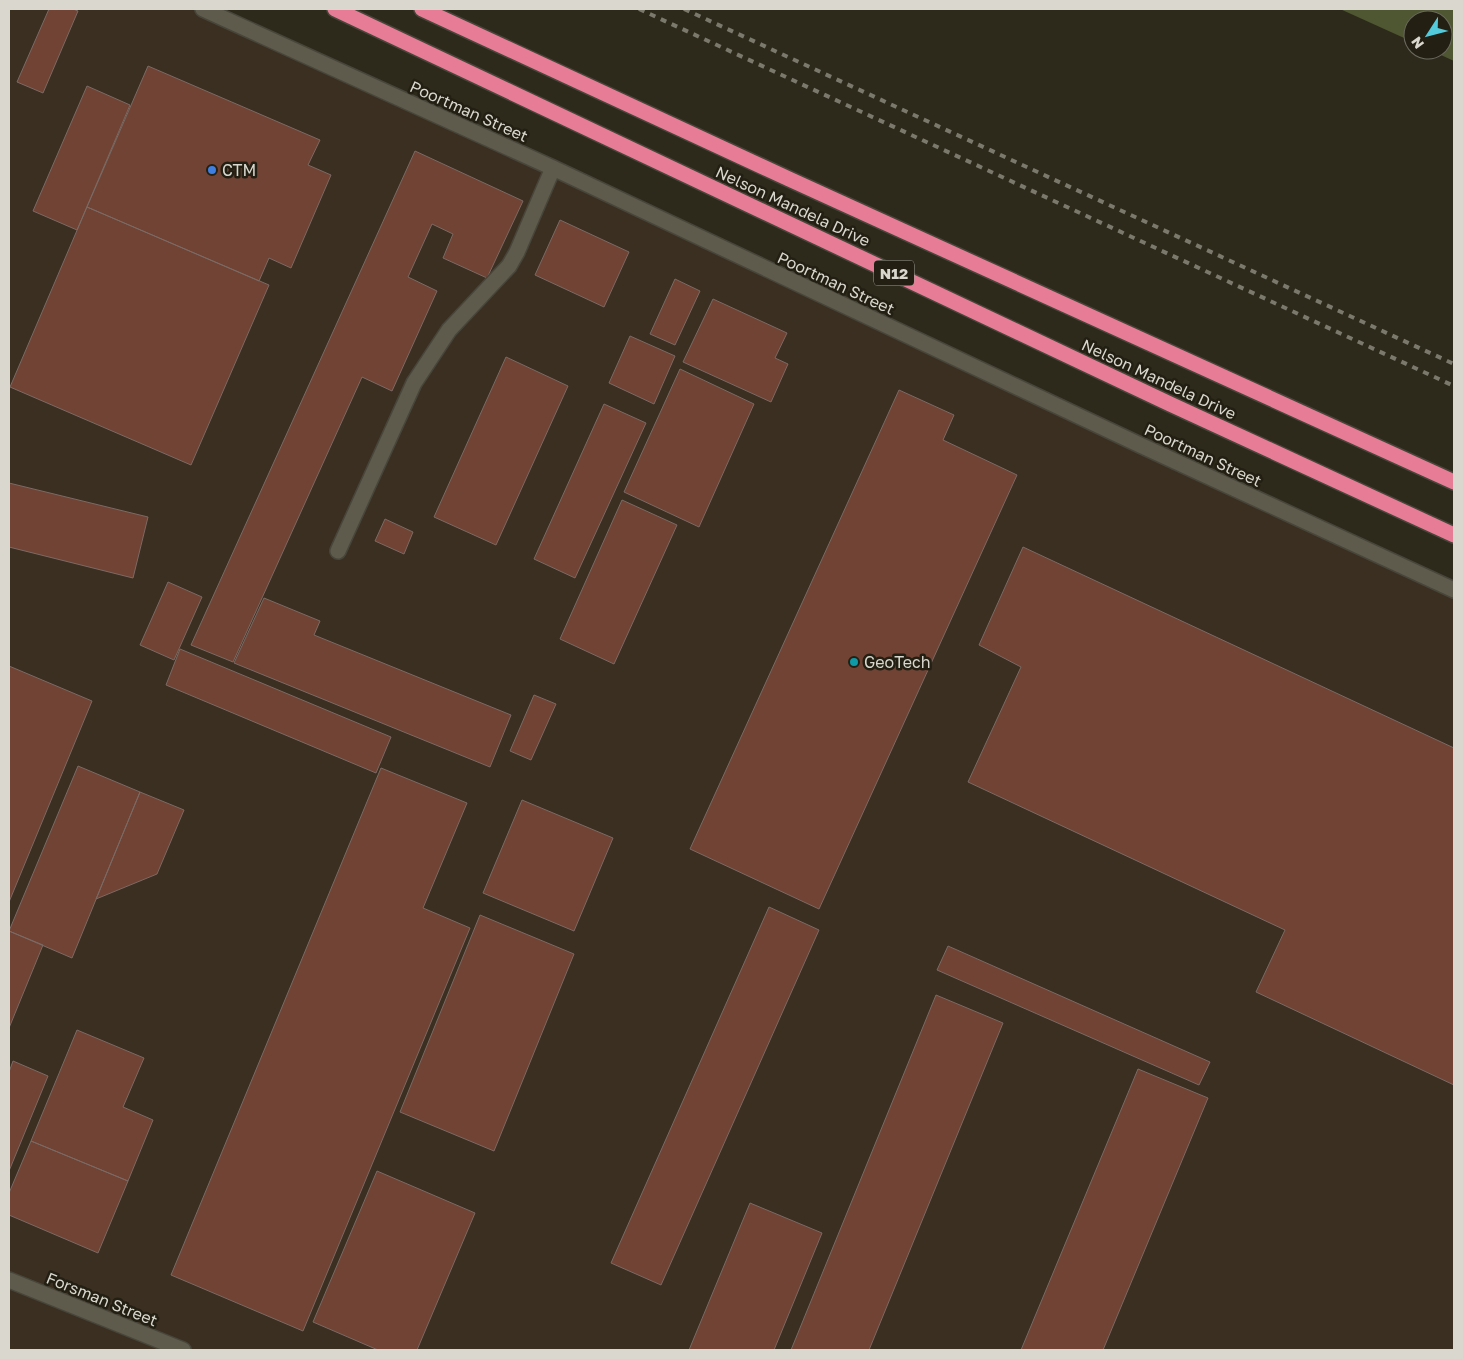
<svg xmlns="http://www.w3.org/2000/svg" width="1463" height="1359" font-family="'Golos Text',sans-serif">
  <style>
    .industrial { fill: #3b2f21 }
    .green { fill: #4e5731 }
    .building { fill: #704334; stroke: #7b6a64 }
    .lines { fill: none; stroke-linecap: round; stroke-linejoin: round }
    .minor-casing { stroke: #48463a; stroke-width: 18 }
    .highway-casing { stroke: #48463a; stroke-width: 18 }
    .minor { stroke: #5e5b4c; stroke-width: 15 }
    .highway { stroke: #e67c96; stroke-width: 15 }
    .rail { stroke: #7b786c; stroke-width: 4; stroke-dasharray: 6 6; stroke-linecap: butt }
    .shop-dot { fill: #3f7fe0; stroke: #232013; stroke-width: 2 }
    .culture-dot { fill: #0f9aa8; stroke: #232013; stroke-width: 2 }
    .labels { text-anchor: middle; dominant-baseline: central; stroke-width: 5; stroke-linejoin: round; paint-order: stroke }
    .shield { fill: #232013; stroke: #a2a096; stroke-width: 1 }
    .shield-label { font-size: 15px; font-weight: bold; fill: #d9d7ce }
    .street-label { font-size: 16px; fill: #d9d7ce; stroke: #232013 }
    .poi-label { font-size: 16px; fill: #d9d7ce; stroke: #232013; text-anchor: start }
  </style>
  <rect width="100%" height="100%" fill="#2d2a1c"/>
  <path class="industrial" d="M 9,9 L 204,9 L 984,381 L 1454,595 L 1454,1350 L 9,1350 Z"/>
  <path class="green" d="M 1340,9 L 1454,9 L 1454,61 L 1430,50 L 1443,50 L 1443,20 L 1413,20 L 1413,42 Z"/>
  <path class="building" d="M 49,9 L 73,9 L 78,11 L 43,93 L 17,82 Z
    M 148,66 L 320,140 L 308,165 L 331,175 L 291,268 L 269,258 L 259,281 L 87,207 Z
    M 87,86 L 130,105 L 77,230 L 33,211 Z
    M 415,151 L 523,201 L 487,278 L 443,258 L 453,234 L 432,224 L 408,277 L 437,291 L 392,391 L 362,377 L 233,662 L 191,645 Z
    M 87,207 L 269,285 L 191,465 L 10,387 Z
    M 560,220 L 629,252 L 604,307 L 535,275 Z
    M 675,279 L 700,291 L 675,345 L 650,334 Z
    M 713,299 L 787,333 L 775,358 L 788,364 L 771,402 L 683,362 Z
    M 630,336 L 675,356 L 654,404 L 609,383 Z
    M 506,357 L 568,386 L 496,545 L 434,517 Z
    M 680,369 L 754,404 L 699,527 L 624,492 Z
    M 899,390 L 954,415 L 943,440 L 1017,475 L 819,909 L 690,849 Z
    M 604,404 L 646,423 L 575,578 L 534,559 Z
    M 9,483 L 148,517 L 133,578 L 9,547 Z
    M 622,500 L 677,525 L 614,664 L 560,639 Z
    M 385,519 L 413,532 L 404,554 L 375,541 Z
    M 1023,547 L 1454,748 L 1454,1085 L 1256,992 L 1285,930 L 968,782 L 1021,667 L 979,645 Z
    M 168,582 L 202,597 L 174,660 L 140,645 Z
    M 264,598 L 320,621 L 314,635 L 511,715 L 490,767 L 234,663 Z
    M 180,649 L 391,737 L 376,773 L 166,685 Z
    M 9,666 L 92,701 L 9,902 Z
    M 534,695 L 556,704 L 531,760 L 510,751 Z
    M 78,766 L 140,792 L 72,958 L 9,931 Z
    M 381,768 L 467,803 L 423,908 L 470,928 L 303,1331 L 171,1275 Z
    M 140,792 L 184,810 L 157,874 L 96,899 Z
    M 522,800 L 613,838 L 574,931 L 483,893 Z
    M 769,907 L 819,930 L 661,1285 L 611,1263 Z
    M 480,915 L 574,954 L 494,1151 L 400,1112 Z
    M 9,931 L 43,945 L 9,1028 Z
    M 948,946 L 1210,1062 L 1199,1085 L 937,970 Z
    M 936,995 L 1003,1023 L 869,1350 L 791,1350 Z
    M 77,1030 L 144,1058 L 123,1107 L 153,1120 L 128,1181 L 31,1141 Z
    M 13,1061 L 48,1076 L 9,1171 L 9,1072 Z
    M 1138,1069 L 1208,1098 L 1103,1350 L 1021,1350 Z
    M 31,1141 L 128,1181 L 98,1253 L 9,1215 L 9,1193 Z
    M 377,1171 L 475,1213 L 417,1350 L 378,1350 L 313,1322 Z
    M 750,1203 L 822,1233 L 774,1350 L 689,1350 Z"/>
  <g class="lines">
    <defs>
      <path id="minor" d="M 203,9 L 553,168 L 1140,445 L 1454,590
        M 338,551 L 414,383 L 449,330 L 509,266 L 517,252 L 553,168
        M 9,1280 L 183,1350"/>
      <path id="highway" d="M 335,9 L 1170,404 L 1454,535
        M 422,9 L 789,179 L 1454,482"/>
    </defs>
    <use href="#minor" class="minor-casing"/>
    <use href="#highway" class="highway-casing"/>
    <use href="#minor" class="minor"/>
    <use href="#highway" class="highway"/>
    <path class="rail" d="M 639,9 L 1454,386
      M 684,9 L 1454,364"/>
  </g>
  <circle class="shop-dot" cx="212" cy="170" r="5"/>
  <circle class="culture-dot" cx="854" cy="662" r="5"/>
  <g class="labels">
    <rect class="shield" x="874" y="260.5" width="40" height="25" rx="4"/>
    <g class="shield-label">
      <text x="894" y="273">N12</text>
    </g>
    <g class="street-label">
      <text transform="translate(469 111) rotate(24)">Poortman Street</text>
      <text transform="translate(793 206) rotate(25)">Nelson Mandela Drive</text>
      <text transform="translate(836 283) rotate(25)">Poortman Street</text>
      <text transform="translate(1159 379) rotate(25)">Nelson Mandela Drive</text>
      <text transform="translate(1203 455) rotate(25)">Poortman Street</text>
      <text transform="translate(102 1299) rotate(22)">Forsman Street</text>
    </g>
    <g class="poi-label">
      <text x="222" y="170">CTM</text>
      <text x="864" y="662">GeoTech</text>
    </g>
  </g>
  <rect width="1463" height="1359" fill="none" stroke="#d9d7ce" stroke-width="20"/>
  <g transform="translate(1428 35) rotate(234)"><circle r="24" fill="#232013" stroke="#6c695e"/>
  <path d="M0-4L9 19L0 12L-9 19Z" fill="#53cadc"/>
  <text y="-8" font-size="14" font-weight="bold" text-anchor="middle" fill="#d9d7ce">N</text>
  </g>
</svg>
